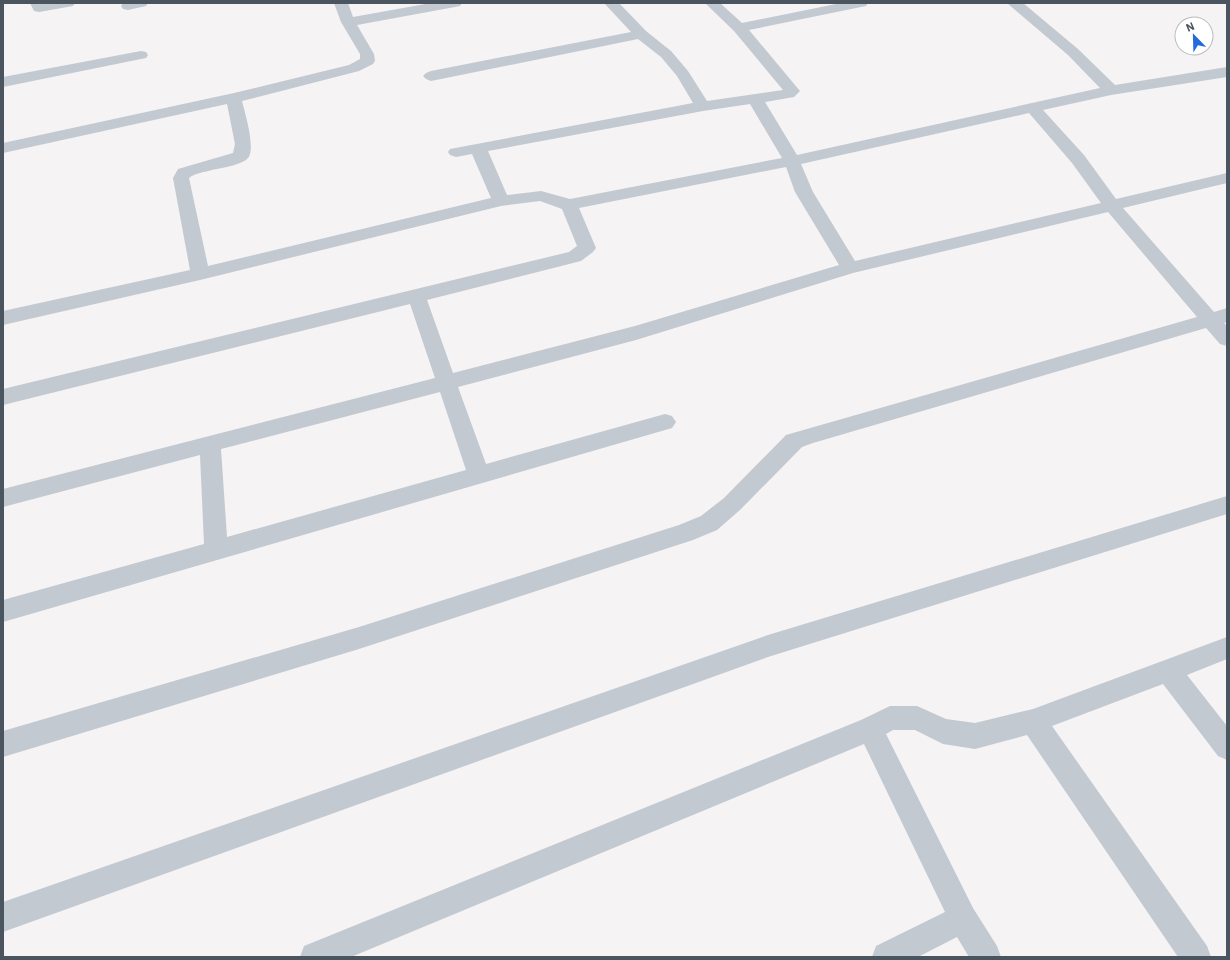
<svg xmlns="http://www.w3.org/2000/svg" width="1230" height="960" font-family="'IBM Plex Sans',sans-serif">
  <style>
    .lines { fill: none; stroke-linecap: round; stroke-linejoin: round }
    .minor { fill: #c2c9d1; fill-rule: evenodd }
  </style>
  <rect width="100%" height="100%" fill="#f5f3f3"/>
  <g class="lines">
    <path class="minor" d="M 30,3 L 75,3 L 73,6 L 39,12 L 34,11 Z
      M 123,3 L 148,3 L 146,6 L 128,10 L 123,9 L 121,6 Z
      M 334,3 L 348,3 L 353,17 L 431,3 L 462,3 L 460,6 L 455,7 L 357,25 L 374,54 L 375,61 L 373,64 L 359,71 L 242,101 C 245,113 256,149 248,158 C 242,165 221,168 212,170 C 205,172 195,173 189,178 L 208,266 L 491,198 L 472,154 L 456,157 L 450,155 L 448,152 L 450,149 L 693,103 L 677,76 L 661,57 L 638,39 L 431,81 L 426,79 L 423,76 L 426,73 L 431,71 L 631,32 L 604,3 L 619,3 L 646,31 L 671,51 L 688,71 L 707,101 L 783,90 L 734,31 L 705,3 L 720,3 L 742,23 L 841,3 L 868,3 L 866,6 L 861,7 L 749,30 L 800,91 L 794,97 L 765,102 L 797,155 L 1100,88 L 1068,55 L 1007,3 L 1023,3 L 1078,49 L 1115,85 L 1227,67 L 1227,77 L 1111,95 L 1043,110 L 1084,155 L 1116,199 L 1227,173 L 1227,183 L 1123,208 L 1214,312 L 1227,308 L 1227,322 L 1224,323 L 1227,326 L 1227,346 L 1220,344 L 1206,328 L 813,443 L 802,447 L 740,510 L 717,530 L 693,540 L 359,649 L 3,757 L 3,731 L 359,627 L 679,525 L 701,516 L 724,498 L 786,435 L 1197,317 L 1108,212 L 853,273 L 636,340 L 458,387 L 486,464 L 665,414 L 672,416 L 676,422 L 672,428 L 3,622 L 3,600 L 204,544 L 200,455 L 3,507 L 3,489 L 435,378 L 410,304 L 3,405 L 3,389 L 569,252 L 577,246 L 562,209 L 540,201 L 501,206 L 200,280 L 3,325 L 3,311 L 190,270 L 173,178 L 178,169 L 233,153 L 235,144 L 227,104 L 3,153 L 3,143 L 234,93 L 349,65 L 360,59 L 360,54 L 341,22 ZM 750,104 L 782,158 L 570,199 L 541,191 L 507,195 L 488,151 L 703,111 ZM 1029,113 L 1072,163 L 1101,203 L 855,261 L 813,192 L 801,164 ZM 786,167 L 795,192 L 839,265 L 635,326 L 453,373 L 427,300 L 581,261 L 593,252 L 596,248 L 579,208 ZM 440,392 L 466,470 L 227,537 L 221,449 Z
      M 141,51 L 146,52 L 148,55 L 146,58 L 3,87 L 3,77 Z
      M 1227,496 L 1227,514 L 768,657 L 3,932 L 3,902 L 768,635 Z
      M 1227,637 L 1227,659 L 1187,675 L 1227,726 L 1227,760 L 1218,756 L 1163,684 L 1052,726 L 1207,946 L 1211,957 L 1178,957 L 1027,735 L 975,749 L 943,744 L 915,730 L 893,730 L 886,734 L 973,908 L 997,946 L 1001,957 L 969,957 L 957,937 L 918,957 L 872,957 L 876,946 L 945,912 L 864,744 L 351,957 L 300,957 L 304,946 L 861,720 L 890,706 L 917,706 L 946,719 L 975,723 L 1033,709 Z"/>
  </g>
  <rect width="1230" height="960" fill="none" stroke="#4b5560" stroke-width="8"/>
  <g transform="translate(1194 36) rotate(337)"><circle r="19" fill="#ffffff" stroke="#b7bbbf"/>
  <path d="M0-3L7 15L0 10L-7 15Z" fill="#236adf"/>
  <text y="-6" font-size="11" font-weight="bold" text-anchor="middle" fill="#4b5560">N</text>
  </g>
</svg>
